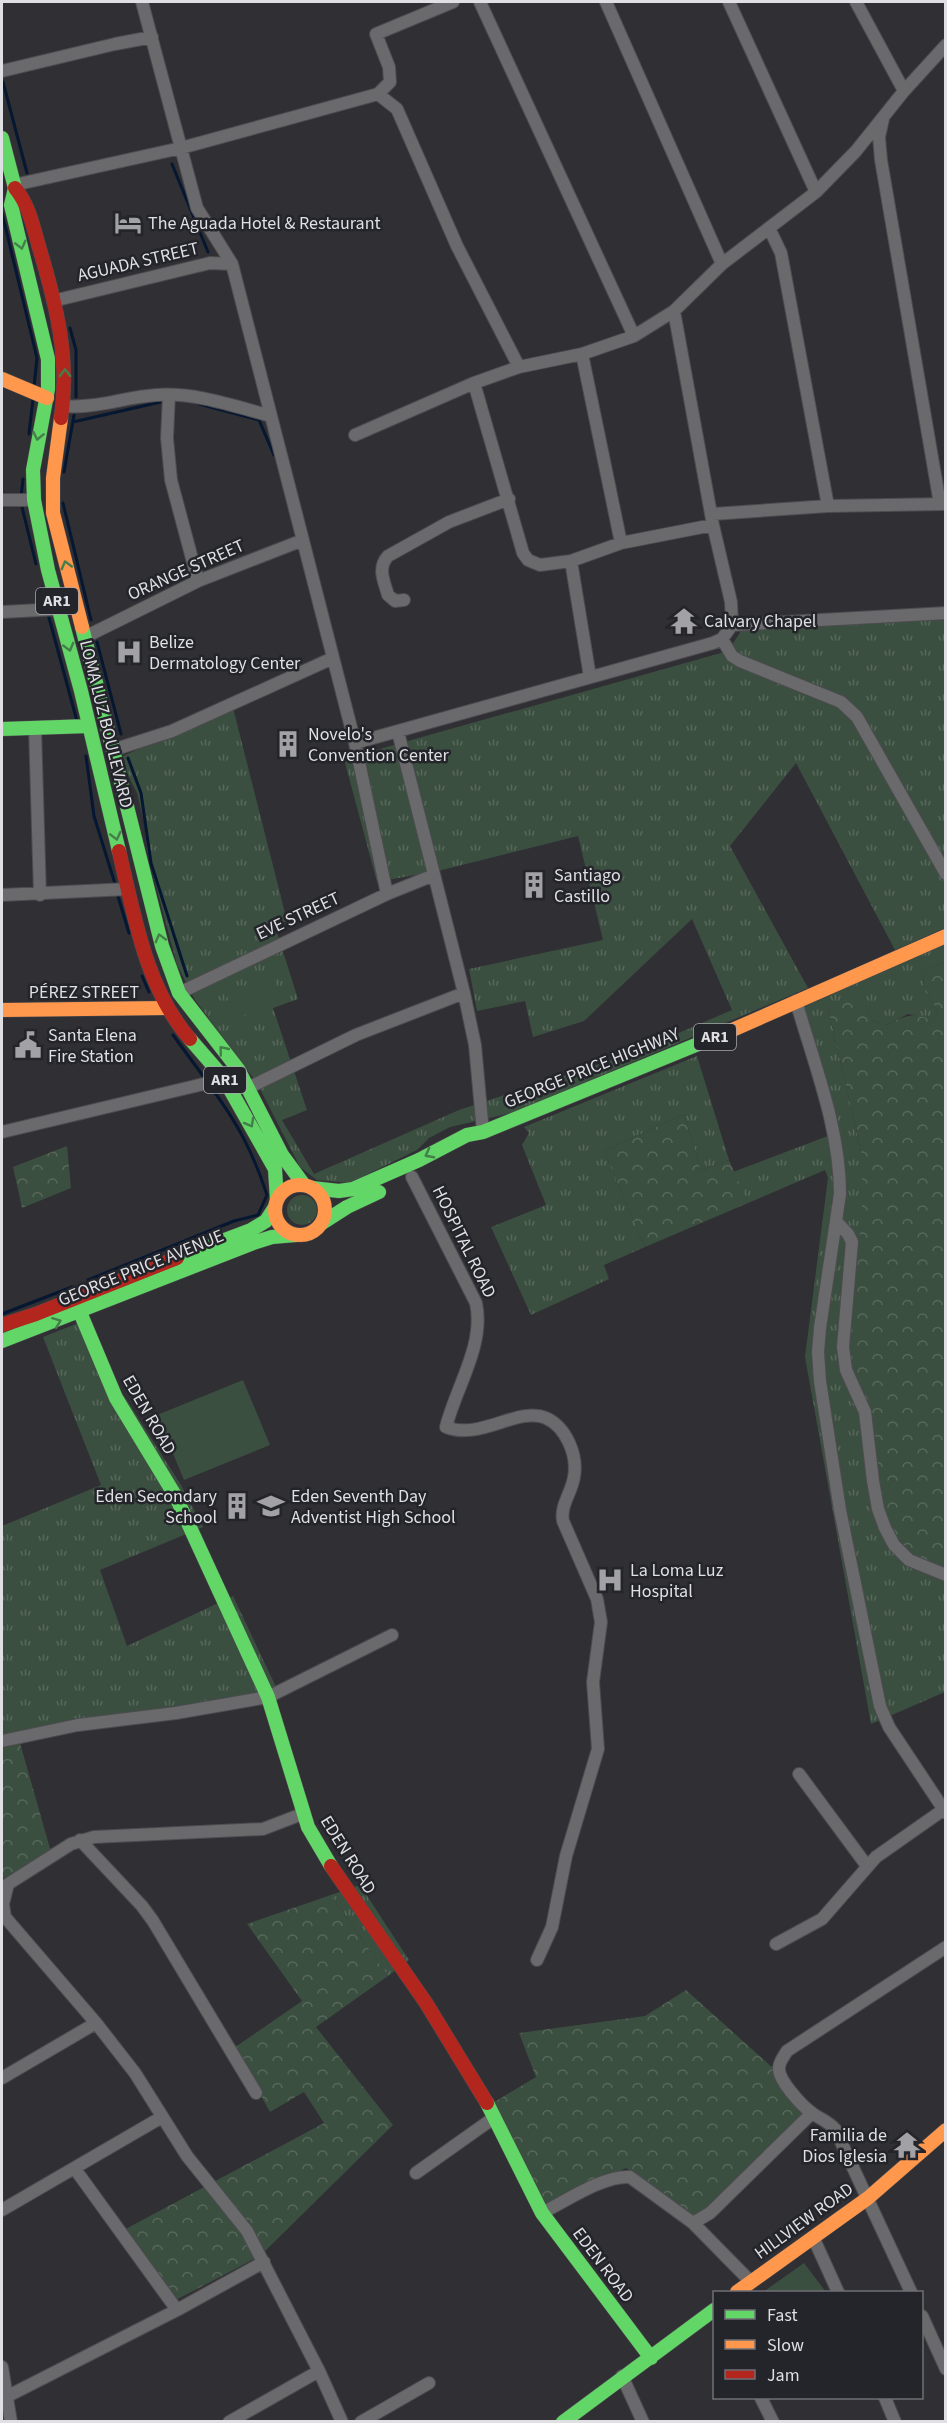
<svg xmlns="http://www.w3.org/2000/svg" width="947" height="2423" font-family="'Source Sans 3',sans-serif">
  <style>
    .grass { fill: url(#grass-tufts) }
    .forest { fill: url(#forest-crowns) }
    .garden { fill: #3b4f40 }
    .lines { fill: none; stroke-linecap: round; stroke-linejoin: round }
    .stream { stroke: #061731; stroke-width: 3 }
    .street-casing { stroke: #4c4c50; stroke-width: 14 }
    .fast-casing { stroke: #4c4c50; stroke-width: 15 }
    .slow-casing { stroke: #4c4c50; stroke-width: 15 }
    .jam-casing { stroke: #4c4c50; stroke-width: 15 }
    .street { stroke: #6a6a6c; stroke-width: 12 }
    .fast { stroke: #63d668; stroke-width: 14 }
    .slow { stroke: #ff974d; stroke-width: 14 }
    .jam { stroke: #b3261e; stroke-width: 14 }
    .oneway { stroke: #447e4a }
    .labels { text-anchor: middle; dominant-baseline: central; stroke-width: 5; stroke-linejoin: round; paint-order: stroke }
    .shield { fill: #24252b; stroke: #a7a7ac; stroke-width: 1.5 }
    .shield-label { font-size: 16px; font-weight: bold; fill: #dfdfe4 }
    .poi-label { font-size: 18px; fill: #dfdfe4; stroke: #24252b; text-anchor: start }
    .street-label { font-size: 18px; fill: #dfdfe4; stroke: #24252b }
  </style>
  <defs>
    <pattern id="grass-tufts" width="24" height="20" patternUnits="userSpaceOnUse" patternTransform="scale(1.5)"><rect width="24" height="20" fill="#3b4f40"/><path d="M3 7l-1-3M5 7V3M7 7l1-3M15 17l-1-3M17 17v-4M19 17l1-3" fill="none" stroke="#57685b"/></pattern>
    <pattern id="forest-crowns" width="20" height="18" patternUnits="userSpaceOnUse" patternTransform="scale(1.5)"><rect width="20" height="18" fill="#3b4f40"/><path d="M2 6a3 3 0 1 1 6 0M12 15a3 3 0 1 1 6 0" fill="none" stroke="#57685b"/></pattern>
  </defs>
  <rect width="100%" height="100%" fill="#2f2f34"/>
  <path class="grass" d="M 945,618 L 945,928 L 895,950 L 796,763 L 730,846 L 808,988 L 515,1112 L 450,1127 L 429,1138 L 417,1150 L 350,1183 L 317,1180 L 300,1167 L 257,1083 L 195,1000 L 177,965 L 148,855 L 144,822 L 137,793 L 128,775 L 123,756 L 233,708 L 287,921 L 275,926 L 298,999 L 273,1008 L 307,1110 L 282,1120 L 314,1174 L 459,1110 L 630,1054 L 732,1010 L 692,919 L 584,1021 L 533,1037 L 525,1001 L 477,1011 L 469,969 L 603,940 L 578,836 L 442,870 L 377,882 L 344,759 L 728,651 L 741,631 Z
    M 945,943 L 945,961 L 923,972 L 924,989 L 938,1012 L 932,1021 L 908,1014 L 887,1025 L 873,1021 L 865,1005 L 828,1008 L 862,1155 L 862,1208 L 945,1569 L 945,1692 L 871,1724 L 805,1357 L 828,1178 L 825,1170 L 748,1203 L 733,1172 L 833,1134 L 797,1010 Z
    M 697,1056 L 729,1160 L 701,1171 L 684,1114 L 604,1151 L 645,1247 L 604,1265 L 609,1279 L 531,1315 L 491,1227 L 546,1205 L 522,1145 L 529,1133 L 524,1127 Z
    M287 1210a15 15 0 1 1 30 0a15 15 0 1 1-30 0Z
    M 86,1320 L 119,1388 L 181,1485 L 203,1527 L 100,1570 L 127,1646 L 233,1596 L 277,1689 L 18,1733 L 20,1743 L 2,1748 L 2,1526 L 101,1485 L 43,1337 Z
    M 360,1885 L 409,1960 L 388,1976 L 331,1895 Z"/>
  <path class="forest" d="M 945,961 L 945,1569 L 922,1561 L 900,1544 L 883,1513 L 861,1397 L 849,1356 L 862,1208 L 862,1155 L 828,1008 L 853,1001 L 865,1005 L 873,1021 L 887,1025 C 904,1016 914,1011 932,1021 L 938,1012 L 924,989 L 923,972 Z
    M 684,1114 L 701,1171 L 729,1160 L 748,1203 L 645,1247 L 604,1151 Z
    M 67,1146 L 71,1188 L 22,1208 L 13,1167 Z
    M 20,1743 L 51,1852 L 2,1879 L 2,1748 Z
    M 331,1895 L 388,1976 L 316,2027 L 393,2125 L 260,2256 L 172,2302 L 120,2232 L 324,2123 L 304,2092 L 270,2112 L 234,2048 L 302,2001 L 247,1924 Z
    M 686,1990 L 773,2068 L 807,2111 L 696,2217 L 626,2168 L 547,2208 L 491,2104 L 536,2077 L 519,2033 L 645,2016 Z"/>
  <path class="garden" d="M 272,975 L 282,999 L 237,1018 L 226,994 Z
    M 243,1380 L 270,1445 L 184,1480 L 157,1415 Z
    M 804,2263 L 826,2292 L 763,2292 Z"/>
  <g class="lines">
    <path class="stream" d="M 3,82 L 27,173
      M 172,164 L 208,252
      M 2,213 L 37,358 L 34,387
      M 70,328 L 76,350 L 76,397
      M 199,404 L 259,420 L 274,455
      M 73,422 L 165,401
      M 29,434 L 33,399
      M 64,472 L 74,415
      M 21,497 L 23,479
      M 21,503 L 36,564
      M 63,503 L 91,620
      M 42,588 L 47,608
      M 48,614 L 77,721
      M 97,642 L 121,734
      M 86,756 L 94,816 L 116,887
      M 128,758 L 141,793 L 151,863 L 187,976
      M 117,893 L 129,933
      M 142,976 L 149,992
      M 173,1035 L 206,1080
      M 88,1280 L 234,1221 L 258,1215 L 267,1195 C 253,1152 237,1122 210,1086
      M 2,1314 L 72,1287"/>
    <defs>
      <path id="street" d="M 142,2 L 197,208 L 232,264 L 355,743 L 387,894
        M 480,2 L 634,336
        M 606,2 L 722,264
        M 729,2 L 816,192
        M 856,2 L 904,91
        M 2,71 L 115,44 L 152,37
        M 378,94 L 397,109 L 457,246 L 519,367
        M 883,119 L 879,137 L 881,160 L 940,504
        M 14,185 L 181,148 L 378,94 L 390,82 L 389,67 L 376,34 L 453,2
        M 769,228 L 781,253 L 828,506
        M 53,301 L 210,263 L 232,264
        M 674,311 L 713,525 L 731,602 L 732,625
        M 582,354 L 621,543
        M 474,383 L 523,553 L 528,560 L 540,565 L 571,561 L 621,543 L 713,525
        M 169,395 L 167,438 L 171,480 L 198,581
        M 63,406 C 95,409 125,397 156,395 C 195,392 234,406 271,416
        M 355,435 L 474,383 L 519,367 L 582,354 L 634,336 L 674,311 L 722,264 L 816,192 L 856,151 L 904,91 L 946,45
        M 2,500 L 34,500
        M 713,514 L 828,506 L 946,504
        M 571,561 L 590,677
        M 404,600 L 395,601 L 388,595 C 384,581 377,568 388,556 L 449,522 L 509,499
        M 2,612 L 59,609
        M 85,637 L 198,581 L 303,540
        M 722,639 L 732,656 L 740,661 L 841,702 L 857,717 L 946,874
        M 35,728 L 40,895
        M 398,732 L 464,993 L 475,1045 L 483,1132
        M 355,743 L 713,643 L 722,639 L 732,625 L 946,613
        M 113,750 L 172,731 L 333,658
        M 2,895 L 128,889
        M 179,993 L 387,894 L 434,875
        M 796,1001 C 814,1064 840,1128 840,1194 L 820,1328 L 818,1352 L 820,1381 L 840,1510 L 880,1706 L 889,1727 L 946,1813
        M 250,1087 L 356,1035 L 464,993
        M 2,1132 L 212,1082 L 223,1077
        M 412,1177 L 476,1303 C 485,1345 456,1387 446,1427 C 480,1441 518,1406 546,1418 C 566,1427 578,1455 574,1477 C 572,1492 560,1505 563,1521 L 597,1599 L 601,1622 L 593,1682 L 598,1749 L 566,1856 L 552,1927 L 537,1960
        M 836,1221 L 848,1234 L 852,1242 L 843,1347 L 846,1370 L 865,1412 L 873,1481 L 878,1509 L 885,1528 L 894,1545 L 909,1560 L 946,1575
        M 2,1741 L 78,1725 L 176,1713 L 268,1697 L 392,1635
        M 799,1774 L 867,1866
        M 302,1814 L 263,1829 L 94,1837 L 71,1844 L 8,1884 L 3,1904 L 5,1917 L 96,2023 L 135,2073 L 187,2156 L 247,2231 L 319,2371 L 342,2422
        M 80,1840 L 142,1906 L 153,1921 L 256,2093
        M 776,1944 L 822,1919 L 876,1857 L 946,1808
        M 2,2078 L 96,2023
        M 75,2169 L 177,2310
        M 416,2173 L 495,2117
        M 2,2210 L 162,2117
        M 542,2213 C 566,2201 604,2175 630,2177 L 693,2223 L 751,2282
        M 693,2223 L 710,2213 L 812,2113
        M 813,2237 L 838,2292
        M 911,2292 L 835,2129 C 828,2121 820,2119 812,2113 C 802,2106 778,2080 779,2068 C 779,2062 784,2056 787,2051 L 946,1947
        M 922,2316 L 946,2369
        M 2,2367 L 11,2422
        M 622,2376 L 643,2422
        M 6,2397 L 177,2310 L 264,2262
        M 761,2398 L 773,2422
        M 885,2398 L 895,2422
        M 229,2422 L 319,2371
        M 361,2422 L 429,2383"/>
      <path id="fast" d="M 2,138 L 15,188 L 11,205 L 48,359 L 48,389 L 33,470 L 34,500 L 48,570 L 81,691 L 119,851
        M 82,627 L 162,946 L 179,993 L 238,1069 L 282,1155 L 304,1185
        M 2,729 L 89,726
        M 190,1039 L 223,1077 L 275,1169 L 277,1200
        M 312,1188 L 339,1191 L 353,1189 L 419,1160 L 467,1135 L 483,1132 L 730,1031
        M 322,1223 L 347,1207 L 379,1192
        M 177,1258 L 251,1230 L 266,1221 L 275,1207
        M 74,1298 L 116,1398 L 176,1497 L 268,1697 L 308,1827 L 331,1866
        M 2,1341 L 256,1242 L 272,1237 L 296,1235
        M 487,2103 L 542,2213 L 651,2358
        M 563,2422 L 714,2310"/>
      <path id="slow" d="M 2,379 L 47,398
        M 61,418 L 53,478 L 53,513 L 82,627
        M 2,1010 L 167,1008
        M 730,1031 L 946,936
        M275 1210a25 25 0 1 1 50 0a25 25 0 1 1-50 0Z
        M 737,2292 L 868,2198 L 946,2130"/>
      <path id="jam" d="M 15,188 C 29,205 33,226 39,247 C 56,303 70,359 61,418
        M 119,851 C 134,915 146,989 190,1039
        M 2,1325 L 36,1314 L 177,1258
        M 331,1866 L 426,2003 L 487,2103"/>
    </defs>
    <use href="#street" class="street-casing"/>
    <use href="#fast" class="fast-casing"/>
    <use href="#slow" class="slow-casing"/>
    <use href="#jam" class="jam-casing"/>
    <use href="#street" class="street"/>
    <use href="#fast" class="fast"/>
    <use href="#slow" class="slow"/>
    <use href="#jam" class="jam"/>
  </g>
  <defs><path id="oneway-chevron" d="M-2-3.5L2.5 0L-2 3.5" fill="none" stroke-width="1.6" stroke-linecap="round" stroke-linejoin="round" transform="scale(1.5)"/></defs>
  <g class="oneway">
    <use href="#oneway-chevron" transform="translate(21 245) rotate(76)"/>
    <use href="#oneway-chevron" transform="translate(65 373) rotate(-90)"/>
    <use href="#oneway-chevron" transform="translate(38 436) rotate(102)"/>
    <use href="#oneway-chevron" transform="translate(66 565) rotate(-105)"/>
    <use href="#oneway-chevron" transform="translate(69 647) rotate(75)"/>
    <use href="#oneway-chevron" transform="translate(116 836) rotate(76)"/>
    <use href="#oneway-chevron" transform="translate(160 938) rotate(-105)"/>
    <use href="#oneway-chevron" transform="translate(223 1050) rotate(-129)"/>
    <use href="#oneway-chevron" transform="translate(250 1123) rotate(61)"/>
    <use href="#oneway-chevron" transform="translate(429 1154) rotate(152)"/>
    <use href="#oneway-chevron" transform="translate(57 1322) rotate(-21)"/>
  </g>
  <defs>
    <symbol id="hotel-bare" viewBox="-9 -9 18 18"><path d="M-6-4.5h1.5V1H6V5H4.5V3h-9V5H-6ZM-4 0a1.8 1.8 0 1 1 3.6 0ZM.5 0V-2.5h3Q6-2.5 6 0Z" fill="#a1a1a6" stroke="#24252b" stroke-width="2.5" paint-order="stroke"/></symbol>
    <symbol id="temple-bare" viewBox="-9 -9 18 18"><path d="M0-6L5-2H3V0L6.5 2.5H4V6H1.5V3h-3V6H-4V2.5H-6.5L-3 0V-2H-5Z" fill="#a1a1a6" stroke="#24252b" stroke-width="2.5" paint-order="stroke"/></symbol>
    <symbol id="hospital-bare" viewBox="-9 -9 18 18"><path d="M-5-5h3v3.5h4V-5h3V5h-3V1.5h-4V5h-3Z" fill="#a1a1a6" stroke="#24252b" stroke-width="2.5" paint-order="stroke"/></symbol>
    <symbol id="building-bare" viewBox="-9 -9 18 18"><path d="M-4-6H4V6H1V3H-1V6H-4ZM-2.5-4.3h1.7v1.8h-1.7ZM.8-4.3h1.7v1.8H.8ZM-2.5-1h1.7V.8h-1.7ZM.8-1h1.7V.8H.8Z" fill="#a1a1a6" stroke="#24252b" stroke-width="2.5" paint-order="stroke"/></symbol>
    <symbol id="civic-bare" viewBox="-9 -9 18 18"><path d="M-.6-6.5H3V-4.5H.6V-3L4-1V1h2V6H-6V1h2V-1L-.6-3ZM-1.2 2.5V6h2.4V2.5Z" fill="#a1a1a6" stroke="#24252b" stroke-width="2.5" paint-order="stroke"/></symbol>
    <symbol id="school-bare" viewBox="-9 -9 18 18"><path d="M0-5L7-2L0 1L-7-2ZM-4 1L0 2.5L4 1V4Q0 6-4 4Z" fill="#a1a1a6" stroke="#24252b" stroke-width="2.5" paint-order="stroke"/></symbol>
  </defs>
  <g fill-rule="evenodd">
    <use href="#hotel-bare" x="109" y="204" width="38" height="38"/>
    <use href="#temple-bare" x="665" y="602" width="38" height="38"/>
    <use href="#hospital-bare" x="110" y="633" width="38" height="38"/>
    <use href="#building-bare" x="269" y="725" width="38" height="38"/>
    <use href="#building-bare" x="515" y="866" width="38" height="38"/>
    <use href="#civic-bare" x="9" y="1026" width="38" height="38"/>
    <use href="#building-bare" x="218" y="1487" width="38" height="38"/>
    <use href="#school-bare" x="252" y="1487" width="38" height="38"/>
    <use href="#hospital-bare" x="591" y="1561" width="38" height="38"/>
    <use href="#temple-bare" x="888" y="2126" width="38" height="38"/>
  </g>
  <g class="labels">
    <g class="shield">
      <rect x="36" y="588" width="42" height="26" rx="4.5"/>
      <rect x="694" y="1024" width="42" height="26" rx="4.5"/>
      <rect x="204" y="1067" width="42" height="26" rx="4.5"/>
    </g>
    <g class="shield-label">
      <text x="57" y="601">AR1</text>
      <text x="715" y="1037">AR1</text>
      <text x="225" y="1080">AR1</text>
    </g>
    <g class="poi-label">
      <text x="148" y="223">The Aguada Hotel &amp; Restaurant</text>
      <text x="704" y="621">Calvary Chapel</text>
      <text x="149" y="642">Belize<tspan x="149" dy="21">Dermatology Center</tspan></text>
      <text x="308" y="734">Novelo's<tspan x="308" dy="21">Convention Center</tspan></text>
      <text x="554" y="875">Santiago<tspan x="554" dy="21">Castillo</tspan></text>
      <text x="48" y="1035">Santa Elena<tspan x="48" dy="21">Fire Station</tspan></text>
      <text x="217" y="1496" text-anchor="end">Eden Secondary<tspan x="217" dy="21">School</tspan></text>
      <text x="291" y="1496">Eden Seventh Day<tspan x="291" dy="21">Adventist High School</tspan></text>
      <text x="630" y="1570">La Loma Luz<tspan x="630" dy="21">Hospital</tspan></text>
      <text x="887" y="2135" text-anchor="end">Familia de<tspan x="887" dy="21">Dios Iglesia</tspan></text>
    </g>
    <g class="street-label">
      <text transform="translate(138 262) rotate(-13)">AGUADA STREET</text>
      <text transform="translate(186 570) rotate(-24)">ORANGE STREET</text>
      <text transform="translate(106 724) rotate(76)">LOMA LUZ BOULEVARD</text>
      <text transform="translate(298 916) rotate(-25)">EVE STREET</text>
      <text x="84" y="992">PÉREZ STREET</text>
      <text transform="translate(592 1068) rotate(-22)">GEORGE PRICE HIGHWAY</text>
      <text transform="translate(464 1242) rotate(64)">HOSPITAL ROAD</text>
      <text transform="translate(141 1268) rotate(-22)">GEORGE PRICE AVENUE</text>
      <text transform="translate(149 1415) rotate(60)">EDEN ROAD</text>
      <text transform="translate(348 1855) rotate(58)">EDEN ROAD</text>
      <text transform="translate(804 2221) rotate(-36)">HILLVIEW ROAD</text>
      <text transform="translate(603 2265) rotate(53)">EDEN ROAD</text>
    </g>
  </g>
  <rect width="947" height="2423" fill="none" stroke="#dfdfe4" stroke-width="6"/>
  <rect x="713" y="2291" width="210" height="108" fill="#24252b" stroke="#6f6f75" stroke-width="1.5"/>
  <rect x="725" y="2310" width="30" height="9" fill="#63d668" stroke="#6f6f75" stroke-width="1.5"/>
  <text x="767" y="2321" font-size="18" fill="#dfdfe4">Fast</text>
  <rect x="725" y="2340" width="30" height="9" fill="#ff974d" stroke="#6f6f75" stroke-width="1.5"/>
  <text x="767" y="2351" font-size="18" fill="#dfdfe4">Slow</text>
  <rect x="725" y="2370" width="30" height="9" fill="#b3261e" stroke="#6f6f75" stroke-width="1.5"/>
  <text x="767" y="2381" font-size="18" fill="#dfdfe4">Jam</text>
</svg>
